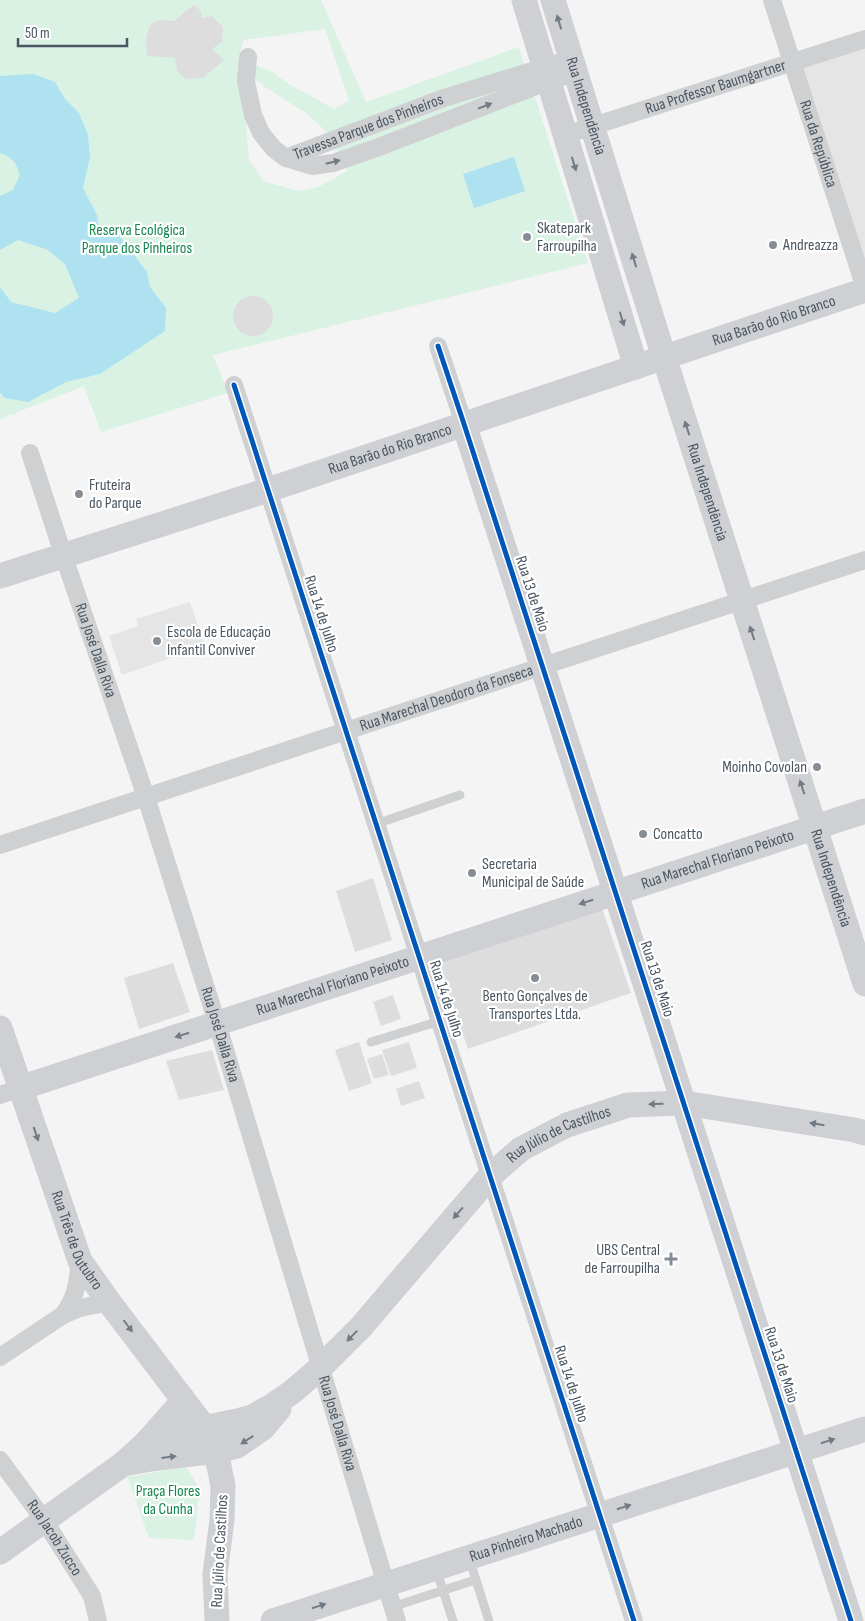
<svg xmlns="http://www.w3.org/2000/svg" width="865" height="1621" font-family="'Sofia Sans Condensed',sans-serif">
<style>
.education{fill:#e6e5e6}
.green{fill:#d9f2e3;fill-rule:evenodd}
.water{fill:#aee2f0}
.building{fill:#ddddde}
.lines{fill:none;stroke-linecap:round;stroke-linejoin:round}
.lane{stroke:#ced0d2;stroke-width:9}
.street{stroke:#ced0d2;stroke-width:18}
.secondary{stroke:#ced0d4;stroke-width:25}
.cycleway-casing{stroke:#fff;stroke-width:8}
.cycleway{stroke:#0057b8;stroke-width:5}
.oneway{fill:#727b84}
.oneway2{fill:#727b83}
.poi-dot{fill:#868d94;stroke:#fff;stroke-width:2}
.labels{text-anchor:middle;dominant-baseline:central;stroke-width:4.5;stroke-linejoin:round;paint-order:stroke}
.street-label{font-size:16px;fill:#4a5661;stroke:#fff}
.poi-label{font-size:16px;fill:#4a5661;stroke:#fff;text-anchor:start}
.park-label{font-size:16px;fill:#17864f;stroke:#fff}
</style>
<rect width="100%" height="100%" fill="#f4f4f4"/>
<path class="education" d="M865 47V278L801 67Z
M190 602 205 646 122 675 109 636 138 626 136 619Z"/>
<path class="green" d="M0 0H321L366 102 519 47 588 263 213 355 228 393 101 432 84 386 15 413 18 417 12 414 0 419ZM325 29 349 100 334 109 287 83 271 71 256 66 251 76 265 87 306 113 330 135 347 171 318 187 298 191 263 181 249 160 243 87 238 59 244 40Z
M186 1467 200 1489 194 1540 149 1538 127 1477Z"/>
<path class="water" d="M33 74 55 82 65 99 79 113 88 135 90 157 83 188 97 215 99 232 108 237 118 234 147 272 150 287 166 308 165 331 100 374 66 382 28 402 5 398 0 393V287L11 302 55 313 79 298 65 264 48 250 18 240 0 250V196L13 190 20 175C16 163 13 157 0 153V76Z
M514 157 525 191 474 208 463 174Z"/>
<path class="building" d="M194 5 201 11 202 18 212 16 223 27 222 42 212 49 224 60 203 78 186 79 177 71 175 58 147 56 146 38 150 25 158 20 175 21 184 12Z
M233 316a20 20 0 1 1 40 0a20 20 0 1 1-40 0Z
M373 878 392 940 355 952 336 891Z
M602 908 631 993 468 1049 439 964Z
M173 963 190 1012 139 1029 124 978Z
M393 995 401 1019 381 1026 373 1002Z
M359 1042 372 1083 349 1091 335 1050Z
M409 1042 417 1068 391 1076 382 1050Z
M212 1050 224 1090 179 1100 166 1061Z
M382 1054 389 1075 374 1079 367 1059Z
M419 1081 425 1098 401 1106 396 1089Z"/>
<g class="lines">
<path class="lane" d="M376 824 460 795
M371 1042 440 1021
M469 1558 489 1621
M436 1569 453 1621
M392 1607 475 1580"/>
<g class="street">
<path id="s1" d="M772 0 865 288"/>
<path d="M248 57 246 81 253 115 261 133 274 149 286 158 312 166 333 163 379 147 549 81 575 73"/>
<path id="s2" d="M565 135 865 39"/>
<path id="s3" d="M286 158 444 98 571 59"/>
<path d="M438 346 464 424"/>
<path d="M234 385 634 1621"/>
<path id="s4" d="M30 453 64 557 146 797 217 1023 397 1621"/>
<path id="s5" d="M0 845 865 560"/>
<path d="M0 1095 20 1088"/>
<path d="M63 1315C77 1296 77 1284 80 1261"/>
<path d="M0 1357 63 1315 80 1308 109 1302"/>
<path id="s6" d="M0 1460 44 1520 92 1596 98 1621"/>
</g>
<g class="secondary">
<path d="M524 0 636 367"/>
<path id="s7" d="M553 0 664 357 865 984"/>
<path d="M464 424 851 1621"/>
<path id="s8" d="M0 576 268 490 865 290"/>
<path id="s9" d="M0 1028 80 1261 109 1302 204 1427 216 1451 223 1486 222 1520 215 1574 217 1621"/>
<path id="s10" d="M20 1088 865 811"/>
<path d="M146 1443 177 1408 182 1398"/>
<path d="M123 1464 151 1459 216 1451 237 1446 263 1428 279 1409"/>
<path id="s11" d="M0 1552 123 1464 146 1443 179 1433 237 1421 252 1417 270 1407 292 1392 320 1368 361 1327 490 1176 521 1149 567 1125 628 1105 684 1103 855 1130 865 1133"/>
<path id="s12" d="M273 1621 865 1429"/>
</g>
<defs>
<path id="cycleway" d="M438 346 464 424 851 1621
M234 385 634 1621"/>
</defs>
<use href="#cycleway" class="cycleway-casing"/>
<use href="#cycleway" class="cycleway"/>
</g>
<defs><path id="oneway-solid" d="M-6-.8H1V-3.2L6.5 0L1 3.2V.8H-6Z" transform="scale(1.25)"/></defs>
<g class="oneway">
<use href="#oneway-solid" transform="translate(559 22) rotate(-107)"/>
<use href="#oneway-solid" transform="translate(574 164) rotate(73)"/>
<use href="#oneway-solid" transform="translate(634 260) rotate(-107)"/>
<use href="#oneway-solid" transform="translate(622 319) rotate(73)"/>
<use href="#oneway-solid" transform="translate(687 428) rotate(-108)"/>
<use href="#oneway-solid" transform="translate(752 633) rotate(-108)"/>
<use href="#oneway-solid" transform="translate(802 787) rotate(-108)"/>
<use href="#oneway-solid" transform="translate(586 902) rotate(162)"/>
<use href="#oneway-solid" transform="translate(182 1035) rotate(162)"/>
<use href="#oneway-solid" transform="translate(656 1104) rotate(178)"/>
<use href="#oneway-solid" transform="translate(817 1124) rotate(-171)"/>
<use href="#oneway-solid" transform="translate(36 1134) rotate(71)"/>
<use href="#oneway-solid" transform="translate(458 1213) rotate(131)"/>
<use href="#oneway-solid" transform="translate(128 1326) rotate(53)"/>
<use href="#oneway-solid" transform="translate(352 1336) rotate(135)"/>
<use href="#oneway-solid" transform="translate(247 1440) rotate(147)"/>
<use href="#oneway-solid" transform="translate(828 1441) rotate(-18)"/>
<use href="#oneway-solid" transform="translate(169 1457) rotate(-7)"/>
<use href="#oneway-solid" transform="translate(624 1507) rotate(-18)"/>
<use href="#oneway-solid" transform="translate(319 1606) rotate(-18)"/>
</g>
<g class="oneway2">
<use href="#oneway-solid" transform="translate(485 106) rotate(-21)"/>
<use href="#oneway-solid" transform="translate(333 162) rotate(-14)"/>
</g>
<g class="poi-dot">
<circle cx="527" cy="237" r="5"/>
<circle cx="773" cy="245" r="5"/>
<circle cx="79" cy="494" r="5"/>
<circle cx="157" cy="641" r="5"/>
<circle cx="817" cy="767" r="5"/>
<circle cx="643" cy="834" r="5"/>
<circle cx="472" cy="873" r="5"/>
<circle cx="535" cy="978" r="5"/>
<path d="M668.5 1251.5h5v5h5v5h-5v5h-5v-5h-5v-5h5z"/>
</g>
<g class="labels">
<g class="street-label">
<text stroke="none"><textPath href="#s2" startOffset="158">Rua Professor Baumgartner</textPath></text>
<text stroke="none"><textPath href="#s7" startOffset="111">Rua Independência</textPath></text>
<text stroke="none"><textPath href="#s3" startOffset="88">Travessa Parque dos Pinheiros</textPath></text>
<text stroke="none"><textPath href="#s1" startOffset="151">Rua da República</textPath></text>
<text stroke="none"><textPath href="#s8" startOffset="815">Rua Barão do Rio Branco</textPath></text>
<text stroke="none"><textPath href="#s8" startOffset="410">Rua Barão do Rio Branco</textPath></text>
<text stroke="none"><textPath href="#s7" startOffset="516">Rua Independência</textPath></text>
<text transform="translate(532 594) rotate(72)">Rua 13 de Maio</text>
<text transform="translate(321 614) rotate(72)">Rua 14 de Julho</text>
<text stroke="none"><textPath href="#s4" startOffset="208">Rua José Dalla Riva</textPath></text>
<text stroke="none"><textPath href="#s5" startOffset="470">Rua Marechal Deodoro da Fonseca</textPath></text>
<text stroke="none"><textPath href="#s10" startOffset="734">Rua Marechal Floriano Peixoto</textPath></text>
<text stroke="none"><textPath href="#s7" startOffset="921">Rua Independência</textPath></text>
<text transform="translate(657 979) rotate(72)">Rua 13 de Maio</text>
<text stroke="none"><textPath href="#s10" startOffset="329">Rua Marechal Floriano Peixoto</textPath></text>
<text transform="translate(446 999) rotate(72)">Rua 14 de Julho</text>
<text stroke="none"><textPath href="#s4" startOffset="612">Rua José Dalla Riva</textPath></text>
<text stroke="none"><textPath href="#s11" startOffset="714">Rua Júlio de Castilhos</textPath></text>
<text stroke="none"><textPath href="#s9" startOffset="226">Rua Três de Outubro</textPath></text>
<text transform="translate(781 1365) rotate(72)">Rua 13 de Maio</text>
<text transform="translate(571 1384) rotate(72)">Rua 14 de Julho</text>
<text stroke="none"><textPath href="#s4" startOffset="1018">Rua José Dalla Riva</textPath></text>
<text stroke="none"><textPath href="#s6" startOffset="95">Rua Jacob Zucco</textPath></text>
<text stroke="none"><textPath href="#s12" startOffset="266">Rua Pinheiro Machado</textPath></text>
<text transform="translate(220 1551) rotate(-87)">Rua Júlio de Castilhos</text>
</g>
<g class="poi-label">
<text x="537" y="228">Skatepark<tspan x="537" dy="18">Farroupilha</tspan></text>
<text x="783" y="245">Andreazza</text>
<text x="89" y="485">Fruteira<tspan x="89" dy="18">do Parque</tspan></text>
<text x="167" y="632">Escola de Educação<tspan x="167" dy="18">Infantil Conviver</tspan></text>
<text x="807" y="767" text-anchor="end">Moinho Covolan</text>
<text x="653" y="834">Concatto</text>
<text x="482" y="864">Secretaria<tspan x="482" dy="18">Municipal de Saúde</tspan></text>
<text x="535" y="996" text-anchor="middle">Bento Gonçalves de<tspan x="535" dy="18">Transportes Ltda.</tspan></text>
<text x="660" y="1250" text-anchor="end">UBS Central<tspan x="660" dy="18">de Farroupilha</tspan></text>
</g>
<g class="park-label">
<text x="137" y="230">Reserva Ecológica<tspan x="137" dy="18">Parque dos Pinheiros</tspan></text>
<text x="168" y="1491">Praça Flores<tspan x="168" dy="18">da Cunha</tspan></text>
</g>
</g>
<path d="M18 38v8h109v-8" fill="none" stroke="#4a5661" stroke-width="2.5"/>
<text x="25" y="38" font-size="15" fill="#4a5661" stroke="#ffffff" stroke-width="4" paint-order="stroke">50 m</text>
</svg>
